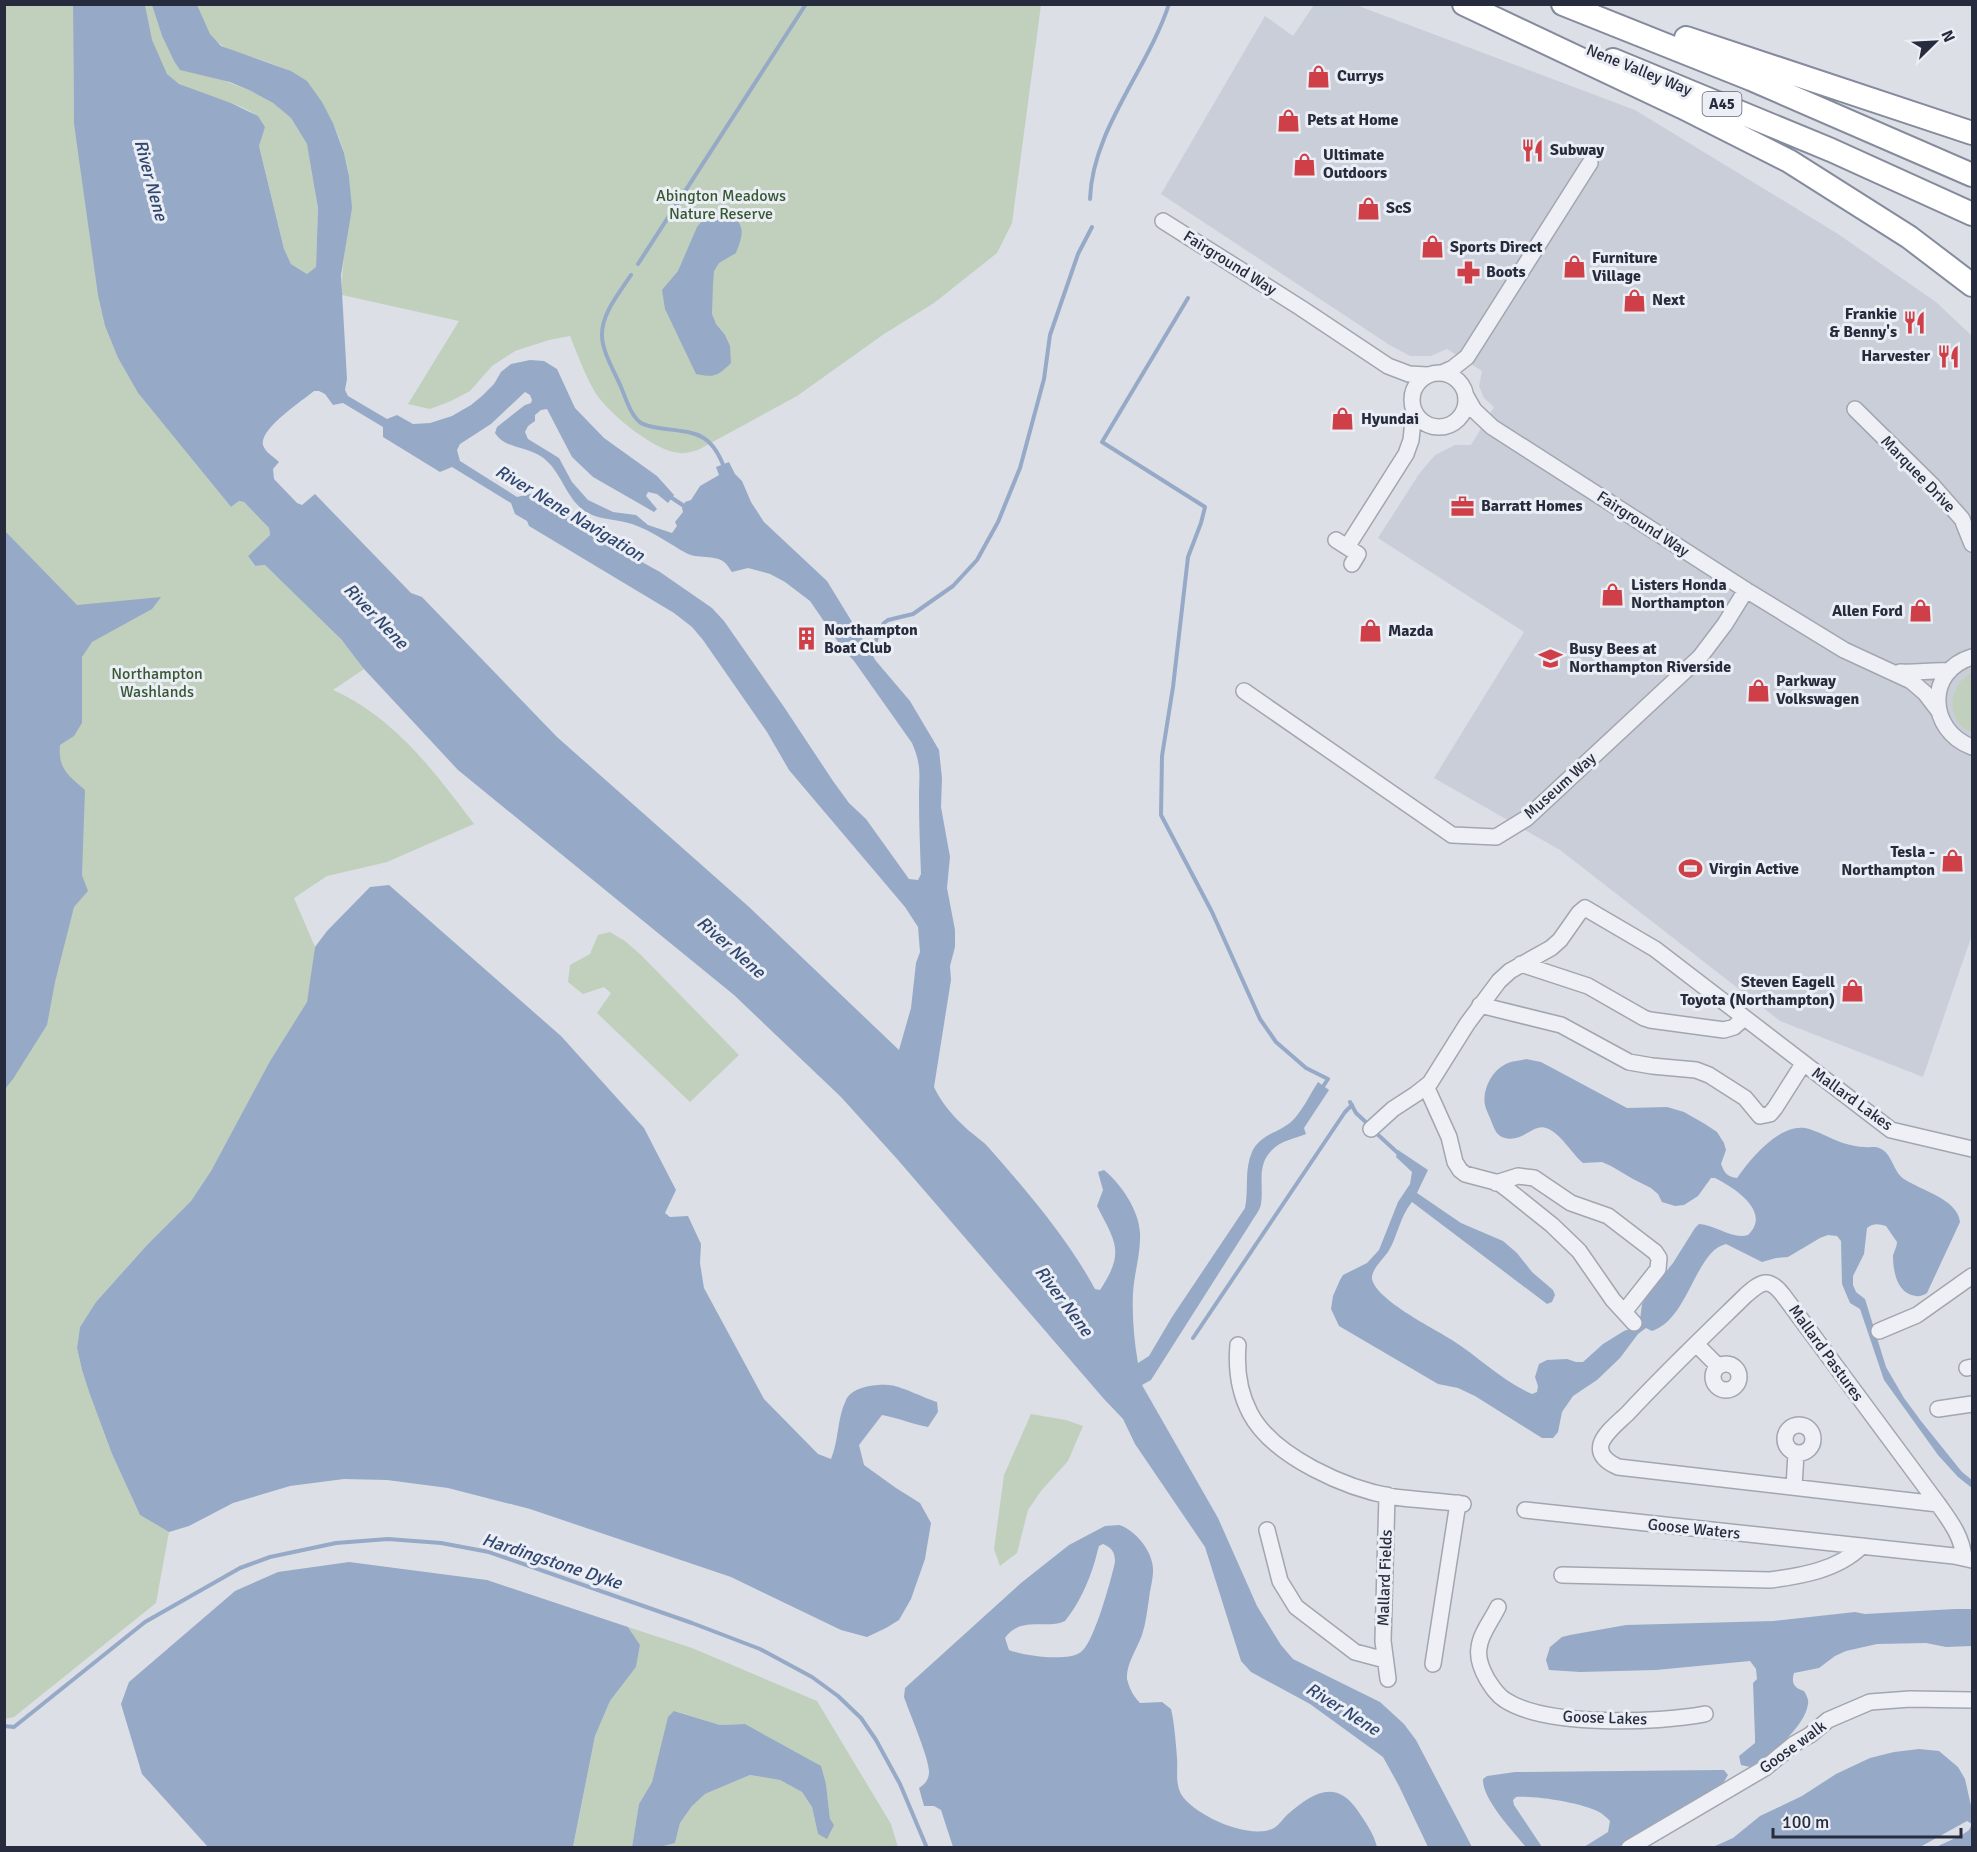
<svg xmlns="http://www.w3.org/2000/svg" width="1977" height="1852" font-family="Signika,sans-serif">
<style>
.built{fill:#caced8}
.green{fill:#c0d0bd}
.water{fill:#96aac7;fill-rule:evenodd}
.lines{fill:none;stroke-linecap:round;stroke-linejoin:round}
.stream{stroke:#96aac7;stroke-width:4}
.minor-casing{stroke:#a2a6b0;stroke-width:18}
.highway-casing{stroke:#848b9d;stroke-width:26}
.minor{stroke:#eff0f5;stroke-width:15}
.highway{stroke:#fff;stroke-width:22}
.labels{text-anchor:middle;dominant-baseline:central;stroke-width:6;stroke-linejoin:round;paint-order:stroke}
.shield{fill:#ebeef4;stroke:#616674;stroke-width:1.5}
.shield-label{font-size:15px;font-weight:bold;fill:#262c3d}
.street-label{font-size:16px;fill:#262c3d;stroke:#ebeef4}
.poi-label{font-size:16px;font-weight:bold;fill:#262c3d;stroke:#ebeef4;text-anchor:start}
.park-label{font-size:16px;fill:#375833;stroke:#ebeef4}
.water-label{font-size:18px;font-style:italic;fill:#304770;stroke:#ebeef4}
</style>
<rect width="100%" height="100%" fill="#dcdfe6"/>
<path class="built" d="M1314 5H1356L1635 110 1838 234 1936 302 1972 336V935L1923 1077 1780 1021 1560 850 1434 778 1524 632 1378 538 1419 474 1435 455 1455 445H1471L1494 407 1484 398 1479 386 1482 371 1447 349 1431 356H1410L1388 344 1161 194 1265 16 1293 36Z"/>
<path class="green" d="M73 4 74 124 105 326 118 358 138 393 231 507 239 501 244 502 269 528 270 535 248 556 254 566 265 565C299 598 338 629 364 669L333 690C395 718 434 771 474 824L387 862 327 876 294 898 315 947 308 1001 270 1061 211 1171 191 1201 147 1245 96 1302 80 1327 77 1348 82 1370 89 1392 112 1454 140 1515 169 1532 156 1603 14 1717 5 1719 4 5Z
M145 5H152L162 36 174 61 251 91 273 103 291 118 307 144 312 166 318 208 316 267 307 274 291 264 284 249 259 146 264 127C262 124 260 118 257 116 235 98 185 95 168 75 152 57 149 27 145 5Z
M197 5H1041L1012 223 997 253 934 303 884 334 797 396 698 450C693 451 685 454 680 453 655 451 615 418 600 399 589 386 577 353 570 336L549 340 515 351 492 366 470 391 451 401 430 409 408 404 459 321 342 295C340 254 355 220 349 177 344 139 324 94 291 72 285 68 277 66 270 63 250 55 223 53 210 34 204 25 200 14 197 5Z
M1972 673V733C1945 721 1947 685 1972 673Z
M610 932 625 941 641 955 739 1055 690 1102 597 1013 611 993 604 987 583 994 568 982 570 965 590 954 598 935Z
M1031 1414 1066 1420 1083 1426 1068 1461 1041 1491 1028 1510 1017 1553 1000 1566 994 1549 1004 1475Z
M628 1627 692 1648 817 1701 891 1824 898 1847H660L675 1843 680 1823 692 1806 705 1794 750 1775 780 1780 802 1792 812 1807 818 1834 830 1819 826 1784 745 1724 720 1725 675 1711 659 1755 652 1782 639 1804 632 1847 573 1848 595 1736 610 1701 636 1667 640 1645Z"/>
<path class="water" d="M73 5H145L152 40 167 74 179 84 231 103 258 116 265 127 259 146 284 249 291 264 307 274 316 267 318 208 307 144 291 118 273 103 251 91 230 82 180 70 174 61 162 36 152 5H197L210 34 221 46 291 71 307 81 322 102 333 123 344 153 349 176 352 208 341 275 347 379 345 390 348 396 387 419 397 415 413 424 430 423 452 416 471 405 482 396 494 384 501 372 511 364 530 360 544 361 557 369 575 408 604 438 657 476 674 495 668 503 657 494 648 492 646 496 657 509 654 512 593 477 572 457 547 409 541 410 535 415V421L528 426 525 432 528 439 559 458 572 482 588 500 613 512 636 515 648 525 672 533 677 526 675 522 683 512 682 508 685 502 691 500 700 486 719 475 716 467 729 462 735 474 742 481 751 502 764 522 827 581 876 661 910 701 939 750 942 778 941 807 950 857 947 888 955 930V947L950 966 951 980 934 1087C942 1104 954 1117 968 1130 975 1136 983 1141 989 1148 1027 1191 1068 1239 1095 1289L1100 1290C1125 1252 1116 1243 1097 1206L1103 1190 1098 1172 1104 1170C1121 1184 1139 1210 1140 1233 1141 1253 1134 1274 1133 1293 1132 1317 1134 1340 1138 1363L1149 1356 1172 1317 1245 1208C1249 1189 1244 1170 1252 1152 1260 1134 1279 1133 1292 1121 1301 1113 1311 1093 1318 1082L1329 1090 1304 1128 1306 1134C1296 1138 1280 1141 1272 1150 1256 1166 1264 1184 1261 1204 1260 1210 1255 1216 1252 1221L1151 1380 1142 1385 1218 1518 1257 1606 1281 1645 1293 1659 1380 1702 1404 1724 1416 1740 1472 1847H1428L1399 1786 1383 1757 1310 1704 1251 1672 1241 1661 1205 1547 1135 1444 1123 1419 1104 1399 898 1160 841 1097 734 995 458 770 364 669 341 639 265 565 255 566 248 556 270 535 269 528 244 502 239 501 231 507 138 393 118 358 105 326 98 295 74 124ZM314 391H319L325 394 333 405 343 403 383 427V437L440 472 452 467 511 503 515 514 527 521 529 526 674 613 692 627 703 640 767 732 789 770 905 907 918 927 920 952 916 963 911 1008 899 1050 748 906 557 737 422 597 411 593 315 494 302 505 297 503 274 479 273 469 279 462C274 457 265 452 263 445 259 429 302 401 314 391ZM525 392 530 395 532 400 531 403 525 405 497 427 495 433C505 449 526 446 542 457 563 472 565 500 588 513 600 520 618 519 632 524 653 531 669 544 688 554 699 559 719 554 727 565 729 567 730 570 732 572L748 568 770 574 785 582 810 601 843 649 854 661 912 743C922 766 919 775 919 798 919 824 920 849 921 874L918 880 909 879 866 819 849 803 833 781 784 707 724 621 712 608 660 572 604 541 552 504 530 494 517 497 460 461 457 450 460 444 491 424Z
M730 213C746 226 743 235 736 253L719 263 714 271 713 284 712 314 716 324 725 335 730 346 731 363C718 376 714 378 696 374L665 309 662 290 678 271 697 227 702 221 717 214Z
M5 531 77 605 161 597 152 609 92 642 82 657V723L74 736 60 745C58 769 68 775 85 790L82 875 88 891 74 907 55 982 47 1025 13 1079 5 1089Z
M389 885 561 1036 644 1128 676 1190 665 1213 670 1217 688 1216 701 1244 700 1263 704 1288 764 1399 818 1454 831 1459C839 1440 837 1418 846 1400 852 1387 875 1384 888 1385 899 1385 924 1398 937 1402L938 1412 928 1427C912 1424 898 1418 882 1415L859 1445 864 1465 896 1488 920 1503 931 1523 925 1559 911 1599 899 1620 886 1628 867 1637 841 1630 731 1577 530 1509 448 1488 387 1480 344 1479 290 1486 233 1503 189 1526 169 1532 140 1515 112 1454 89 1392 82 1370 77 1348 80 1327 96 1302 147 1245 191 1201 211 1171 270 1061 307 1002 315 947 327 931 370 887Z
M1526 1059 1541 1062 1627 1108 1667 1107 1684 1112 1705 1124 1717 1132 1724 1143 1726 1150 1721 1164C1724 1172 1727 1177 1737 1178 1750 1159 1779 1124 1805 1128 1816 1130 1831 1139 1843 1143 1850 1145 1858 1147 1865 1147 1869 1148 1875 1146 1879 1148 1892 1152 1893 1172 1904 1179 1920 1190 1958 1199 1960 1222L1927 1293C1921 1297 1916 1297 1909 1294 1896 1288 1893 1269 1893 1256 1894 1251 1897 1247 1897 1242L1886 1226C1878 1224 1874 1223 1867 1228L1864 1254 1853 1276V1285L1856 1292 1865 1299 1886 1367 1904 1398 1921 1421 1962 1472 1972 1480V1488L1958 1477 1938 1455 1884 1380 1860 1309 1850 1303 1842 1284 1841 1241 1837 1236 1828 1235 1820 1238 1788 1257 1776 1258 1762 1262 1726 1244C1695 1251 1689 1319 1652 1331L1646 1328 1638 1334 1620 1358 1597 1380 1573 1396 1562 1412 1558 1432 1553 1438H1542L1475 1396 1458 1388 1438 1384 1339 1326 1331 1309 1333 1296 1340 1280 1343 1275 1367 1263 1379 1250 1398 1202 1410 1184 1412 1172 1396 1157 1398 1150 1428 1170 1417 1193 1461 1223 1503 1241 1517 1253 1532 1272 1553 1290 1555 1295 1552 1302 1547 1304 1412 1202C1399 1218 1398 1236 1388 1252 1383 1259 1371 1270 1372 1279 1376 1300 1435 1329 1452 1340 1479 1357 1502 1381 1532 1394L1537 1392 1538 1386 1535 1377 1539 1364 1547 1360 1567 1359 1576 1362H1583L1603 1344 1624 1331 1632 1328 1640 1320 1642 1304 1650 1291 1673 1263 1695 1228 1699 1224C1716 1225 1733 1240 1748 1235 1772 1212 1735 1188 1715 1178H1711L1698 1196 1684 1205 1675 1206 1662 1202 1658 1194 1651 1188 1633 1179 1611 1166 1602 1162 1583 1163C1571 1153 1561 1133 1546 1128 1533 1123 1521 1145 1502 1137 1495 1134 1493 1125 1490 1118 1488 1114 1486 1109 1485 1105 1482 1091 1491 1072 1504 1065 1510 1061 1519 1061 1526 1059Z
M1119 1525C1136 1530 1154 1553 1153 1571 1153 1580 1150 1589 1149 1599 1147 1611 1146 1623 1142 1635 1137 1649 1126 1664 1127 1679 1129 1688 1134 1697 1140 1703L1162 1702 1171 1709C1174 1720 1176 1745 1177 1758 1178 1771 1175 1782 1181 1794 1193 1815 1251 1841 1274 1828 1279 1825 1283 1819 1287 1815 1312 1793 1336 1778 1358 1811 1366 1823 1374 1834 1377 1847H953L941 1810 934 1806H924L919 1788C925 1784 928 1781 929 1773 930 1760 909 1712 904 1697L905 1688 1021 1583 1069 1545 1105 1526ZM1103 1544C1112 1548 1115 1552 1115 1562 1111 1580 1094 1643 1081 1652 1068 1662 1024 1656 1009 1650L1005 1638C1021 1615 1047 1630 1065 1621 1078 1605 1088 1584 1094 1564 1096 1558 1097 1552 1099 1546Z
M349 1562 487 1580 628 1627 640 1645 636 1667 610 1701 595 1736 573 1847H208L142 1774 121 1704 129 1682 235 1591 278 1572Z
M1955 1609H1972V1646L1946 1647 1926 1643 1877 1644 1846 1651 1835 1656 1819 1668 1794 1673C1791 1683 1794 1688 1804 1691 1806 1695 1809 1699 1808 1704 1805 1727 1769 1757 1750 1767L1741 1765 1739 1756 1755 1743V1737L1753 1683 1757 1679 1756 1669 1750 1661 1656 1670 1580 1672 1549 1670 1546 1660 1550 1647 1562 1637 1570 1635 1626 1625 1773 1621 1855 1612 1865 1614Z
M674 1711 720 1725 745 1724 821 1766 826 1784 830 1819 834 1825 827 1839 818 1834 812 1807 802 1792 780 1780 750 1775 705 1794 692 1806 680 1823 675 1843 660 1847H632L639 1804 652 1782 668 1717Z
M1919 1749 1939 1751 1958 1767 1965 1779 1972 1810V1847H1936L1962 1835 1969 1830 1972 1824 1967 1821 1920 1847H1713L1733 1838 1760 1816 1802 1796 1836 1774 1870 1758 1894 1752Z
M1719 1770H1724L1728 1775 1722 1785 1616 1848 1584 1847 1608 1832 1610 1821C1607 1818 1603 1814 1599 1812 1584 1803 1533 1795 1516 1797L1513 1800 1514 1805 1542 1847H1526C1513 1831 1482 1799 1483 1779L1487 1776 1515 1772Z"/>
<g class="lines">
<path class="stream" d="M1090 199C1092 130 1148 69 1169 4
M638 264 806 4
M631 275C620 292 601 314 602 336 602 351 615 373 621 387 626 399 631 416 641 423 646 426 654 427 659 428 693 433 710 430 724 467
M1188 298 1102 442 1205 507 1201 523 1188 557 1173 687 1162 756 1161 815 1212 912 1260 1019 1276 1042 1306 1068 1328 1079 1322 1088
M669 496 687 508
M871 657 877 637 884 623 888 620 913 614 953 586 977 560 998 522 1020 468 1030 431 1044 379 1050 335 1078 254 1092 227
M1350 1102 1356 1113 1370 1126
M1375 1132 1400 1155
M1193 1338 1345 1112 1352 1105
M4 1726 14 1727 145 1622 240 1568 270 1557 336 1543 388 1539 441 1543 489 1552 692 1623 760 1649 812 1677 838 1696 861 1718 876 1740 900 1784 927 1848"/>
<defs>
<path id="minor" d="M1163 221 1301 308 1388 366 1409 374 1427 375
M1412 400a27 27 0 1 1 54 0a27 27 0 1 1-54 0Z
M1442 373 1453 368 1467 357 1590 163
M1466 396 1474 410 1492 427 1746 590 1844 650 1911 681 1925 693 1938 710
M1855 409 1932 485 1962 519 1972 544
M1336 540 1358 554 1352 564
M1347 547 1406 454 1411 440 1414 411
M1972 657C1925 671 1928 731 1972 747
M1900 672C1916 673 1932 670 1949 671
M1244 691 1452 835 1496 837 1527 818 1700 657 1725 624 1746 590
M1521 964 1588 986 1644 1018 1650 1020 1724 1030 1734 1027 1744 1018
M1480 1005 1561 1025 1629 1062 1652 1066 1696 1070 1709 1075 1745 1098 1760 1116 1770 1114 1775 1108 1803 1064
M1426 1086 1449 1137 1455 1162 1460 1170 1465 1174 1499 1183 1507 1189 1552 1225 1579 1251 1613 1300 1634 1323
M1371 1129 1393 1109 1416 1094 1430 1083 1467 1024 1499 981 1510 971 1551 948 1560 940 1579 913 1585 908 1655 949 1891 1130 1972 1149
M1496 1183 1518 1176 1534 1178 1571 1203 1608 1216 1655 1252 1659 1258 1658 1269 1624 1312
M1879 1331 1917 1315 1972 1276
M1696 1344 1718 1366
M1238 1345C1236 1368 1239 1392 1250 1413 1273 1457 1347 1489 1394 1497 1417 1500 1440 1501 1463 1504
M1713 1377a13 13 0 1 1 26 0a13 13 0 1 1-26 0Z
M1967 1368 1972 1367
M1938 1409 1972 1404
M1785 1439a14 14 0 1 1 28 0a14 14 0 1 1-28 0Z
M1794 1487 1796 1453
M1387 1495 1383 1641 1388 1679
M1938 1504 1618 1467C1609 1463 1598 1456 1601 1444 1605 1432 1620 1421 1628 1413 1666 1372 1706 1334 1746 1295 1762 1281 1769 1277 1783 1295L1938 1504C1950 1521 1962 1536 1964 1558
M1525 1510 1954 1556 1972 1560
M1267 1530 1280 1581 1296 1607 1355 1652 1385 1660
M1562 1575 1770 1580C1801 1576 1838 1570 1862 1546
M1498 1607C1492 1620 1480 1634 1479 1648 1477 1659 1482 1670 1487 1679 1492 1687 1497 1695 1505 1700 1546 1727 1657 1723 1705 1714
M1433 1664 1458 1503
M1629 1848 1765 1768 1794 1744 1810 1735 1828 1720 1870 1702 1910 1699 1972 1700"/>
<path id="highway" d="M1464 4 1682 107 1789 161 1909 237 1972 285
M1563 4 1751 79 1972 175
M1686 38 1972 133
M1613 60 1831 150 1972 214"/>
</defs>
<use href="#minor" class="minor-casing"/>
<use href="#highway" class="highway-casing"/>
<use href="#minor" class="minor"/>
<use href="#highway" class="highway"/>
</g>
<defs>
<symbol id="shop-bare" viewBox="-9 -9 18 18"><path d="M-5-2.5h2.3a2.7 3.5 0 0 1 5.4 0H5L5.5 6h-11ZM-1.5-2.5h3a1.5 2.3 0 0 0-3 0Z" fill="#ce3f47" stroke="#ebeef4" stroke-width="2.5" paint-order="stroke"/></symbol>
<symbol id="restaurant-bare" viewBox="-9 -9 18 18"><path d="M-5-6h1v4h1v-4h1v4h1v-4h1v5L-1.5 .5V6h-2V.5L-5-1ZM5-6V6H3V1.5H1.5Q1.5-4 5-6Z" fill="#ce3f47" stroke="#ebeef4" stroke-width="2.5" paint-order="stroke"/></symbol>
<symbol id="pharmacy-bare" viewBox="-9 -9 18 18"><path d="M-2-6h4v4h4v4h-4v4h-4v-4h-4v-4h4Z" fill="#ce3f47" stroke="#ebeef4" stroke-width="2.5" paint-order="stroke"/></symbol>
<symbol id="office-bare" viewBox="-9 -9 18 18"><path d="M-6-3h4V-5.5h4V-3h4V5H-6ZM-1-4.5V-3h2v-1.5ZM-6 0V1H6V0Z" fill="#ce3f47" stroke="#ebeef4" stroke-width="2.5" paint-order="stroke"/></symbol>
<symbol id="building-bare" viewBox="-9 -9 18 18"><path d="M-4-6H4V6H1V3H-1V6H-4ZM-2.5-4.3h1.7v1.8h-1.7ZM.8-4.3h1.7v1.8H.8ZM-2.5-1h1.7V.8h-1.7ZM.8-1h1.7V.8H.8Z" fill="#ce3f47" stroke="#ebeef4" stroke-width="2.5" paint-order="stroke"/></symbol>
<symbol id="school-bare" viewBox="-9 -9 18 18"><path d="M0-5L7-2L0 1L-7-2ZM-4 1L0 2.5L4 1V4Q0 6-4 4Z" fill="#ce3f47" stroke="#ebeef4" stroke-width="2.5" paint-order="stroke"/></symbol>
<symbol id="stadium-bare" viewBox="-9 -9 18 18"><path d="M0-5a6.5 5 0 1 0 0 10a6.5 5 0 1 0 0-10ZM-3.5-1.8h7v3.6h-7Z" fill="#ce3f47" stroke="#ebeef4" stroke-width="2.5" paint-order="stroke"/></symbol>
</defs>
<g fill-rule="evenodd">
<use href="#shop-bare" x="1302" y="60" width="33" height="33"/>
<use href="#shop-bare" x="1272" y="104" width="33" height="33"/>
<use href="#restaurant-bare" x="1516" y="134" width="33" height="33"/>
<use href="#shop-bare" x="1288" y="148" width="33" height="33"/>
<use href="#shop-bare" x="1352" y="192" width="33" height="33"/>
<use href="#shop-bare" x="1416" y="230" width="33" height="33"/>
<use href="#shop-bare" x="1558" y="250" width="33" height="33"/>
<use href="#pharmacy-bare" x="1452" y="256" width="33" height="33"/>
<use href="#shop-bare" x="1618" y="284" width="33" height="33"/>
<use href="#restaurant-bare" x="1898" y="306" width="33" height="33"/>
<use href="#restaurant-bare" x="1932" y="340" width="33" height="33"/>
<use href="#shop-bare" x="1326" y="402" width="33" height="33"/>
<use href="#office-bare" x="1446" y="490" width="33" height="33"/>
<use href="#shop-bare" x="1596" y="578" width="33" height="33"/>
<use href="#shop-bare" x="1904" y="594" width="33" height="33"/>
<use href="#shop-bare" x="1354" y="614" width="33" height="33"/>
<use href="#building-bare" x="790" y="622" width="33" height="33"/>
<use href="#school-bare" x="1534" y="642" width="33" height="33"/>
<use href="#shop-bare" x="1742" y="674" width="33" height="33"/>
<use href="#shop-bare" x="1936" y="844" width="33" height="33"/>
<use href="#stadium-bare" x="1674" y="852" width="33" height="33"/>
<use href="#shop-bare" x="1836" y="974" width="33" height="33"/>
</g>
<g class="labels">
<rect class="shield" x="1702.5" y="92" width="39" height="24" rx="4.5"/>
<g class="shield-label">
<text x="1722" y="104">A45</text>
</g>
<g class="street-label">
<text transform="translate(1639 70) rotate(22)">Nene Valley Way</text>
<text transform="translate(1230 263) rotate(32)">Fairground Way</text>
<text transform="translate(1918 474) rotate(46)">Marquee Drive</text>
<text transform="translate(1643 524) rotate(33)">Fairground Way</text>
<text transform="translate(1560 786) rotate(-42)">Museum Way</text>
<text transform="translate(1852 1099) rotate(36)">Mallard Lakes</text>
<text transform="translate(1826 1353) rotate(54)">Mallard Pastures</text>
<text transform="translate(1694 1529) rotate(6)">Goose Waters</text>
<text transform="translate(1385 1578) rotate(-88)">Mallard Fields</text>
<text transform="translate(1605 1718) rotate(2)">Goose Lakes</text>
<text transform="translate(1793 1747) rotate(-36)">Goose walk</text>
</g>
<g class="poi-label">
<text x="1337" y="76">Currys</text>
<text x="1307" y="120">Pets at Home</text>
<text x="1550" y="150">Subway</text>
<text x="1323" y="155">Ultimate<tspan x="1323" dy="18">Outdoors</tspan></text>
<text x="1386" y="208">ScS</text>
<text x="1450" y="247">Sports Direct</text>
<text x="1592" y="258">Furniture<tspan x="1592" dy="18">Village</tspan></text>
<text x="1486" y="272">Boots</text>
<text x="1652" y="300">Next</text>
<text x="1897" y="314" text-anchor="end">Frankie<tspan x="1897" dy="18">&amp; Benny's</tspan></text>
<text x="1930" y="356" text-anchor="end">Harvester</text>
<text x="1361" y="419">Hyundai</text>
<text x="1481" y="506">Barratt Homes</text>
<text x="1631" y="585">Listers Honda<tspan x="1631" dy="18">Northampton</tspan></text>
<text x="1903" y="611" text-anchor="end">Allen Ford</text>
<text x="824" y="630">Northampton<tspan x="824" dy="18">Boat Club</tspan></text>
<text x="1388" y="631">Mazda</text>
<text x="1569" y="649">Busy Bees at<tspan x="1569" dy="18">Northampton Riverside</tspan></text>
<text x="1776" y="681">Parkway<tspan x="1776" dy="18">Volkswagen</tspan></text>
<text x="1935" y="852" text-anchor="end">Tesla -<tspan x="1935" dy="18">Northampton</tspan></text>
<text x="1709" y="869">Virgin Active</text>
<text x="1835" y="982" text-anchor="end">Steven Eagell<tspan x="1835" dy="18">Toyota (Northampton)</tspan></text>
</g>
<g class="park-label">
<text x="721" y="196">Abington Meadows<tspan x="721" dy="18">Nature Reserve</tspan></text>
<text x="157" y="674">Northampton<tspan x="157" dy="18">Washlands</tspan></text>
</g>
<g class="water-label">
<text transform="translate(151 180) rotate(75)">River Nene</text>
<text transform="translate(570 513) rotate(31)">River Nene Navigation</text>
<text transform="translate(376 616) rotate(46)">River Nene</text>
<text transform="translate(731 947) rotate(41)">River Nene</text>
<text transform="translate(1064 1301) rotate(53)">River Nene</text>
<text transform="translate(552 1561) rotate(18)">Hardingstone Dyke</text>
<text transform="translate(1343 1709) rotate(32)">River Nene</text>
</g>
</g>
<rect width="1977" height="1852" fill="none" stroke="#262c3d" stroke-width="12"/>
<g transform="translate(1935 42) rotate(66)" stroke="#ebeef4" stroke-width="4.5" paint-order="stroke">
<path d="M0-4.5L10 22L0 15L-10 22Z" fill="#262c3d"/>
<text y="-9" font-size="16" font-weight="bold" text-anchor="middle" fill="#262c3d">N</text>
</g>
<path d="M1773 1828v9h188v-9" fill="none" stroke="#262c3d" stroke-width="3"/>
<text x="1782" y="1828" font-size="18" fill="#262c3d" stroke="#ebeef4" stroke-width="4.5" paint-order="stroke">100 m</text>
</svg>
